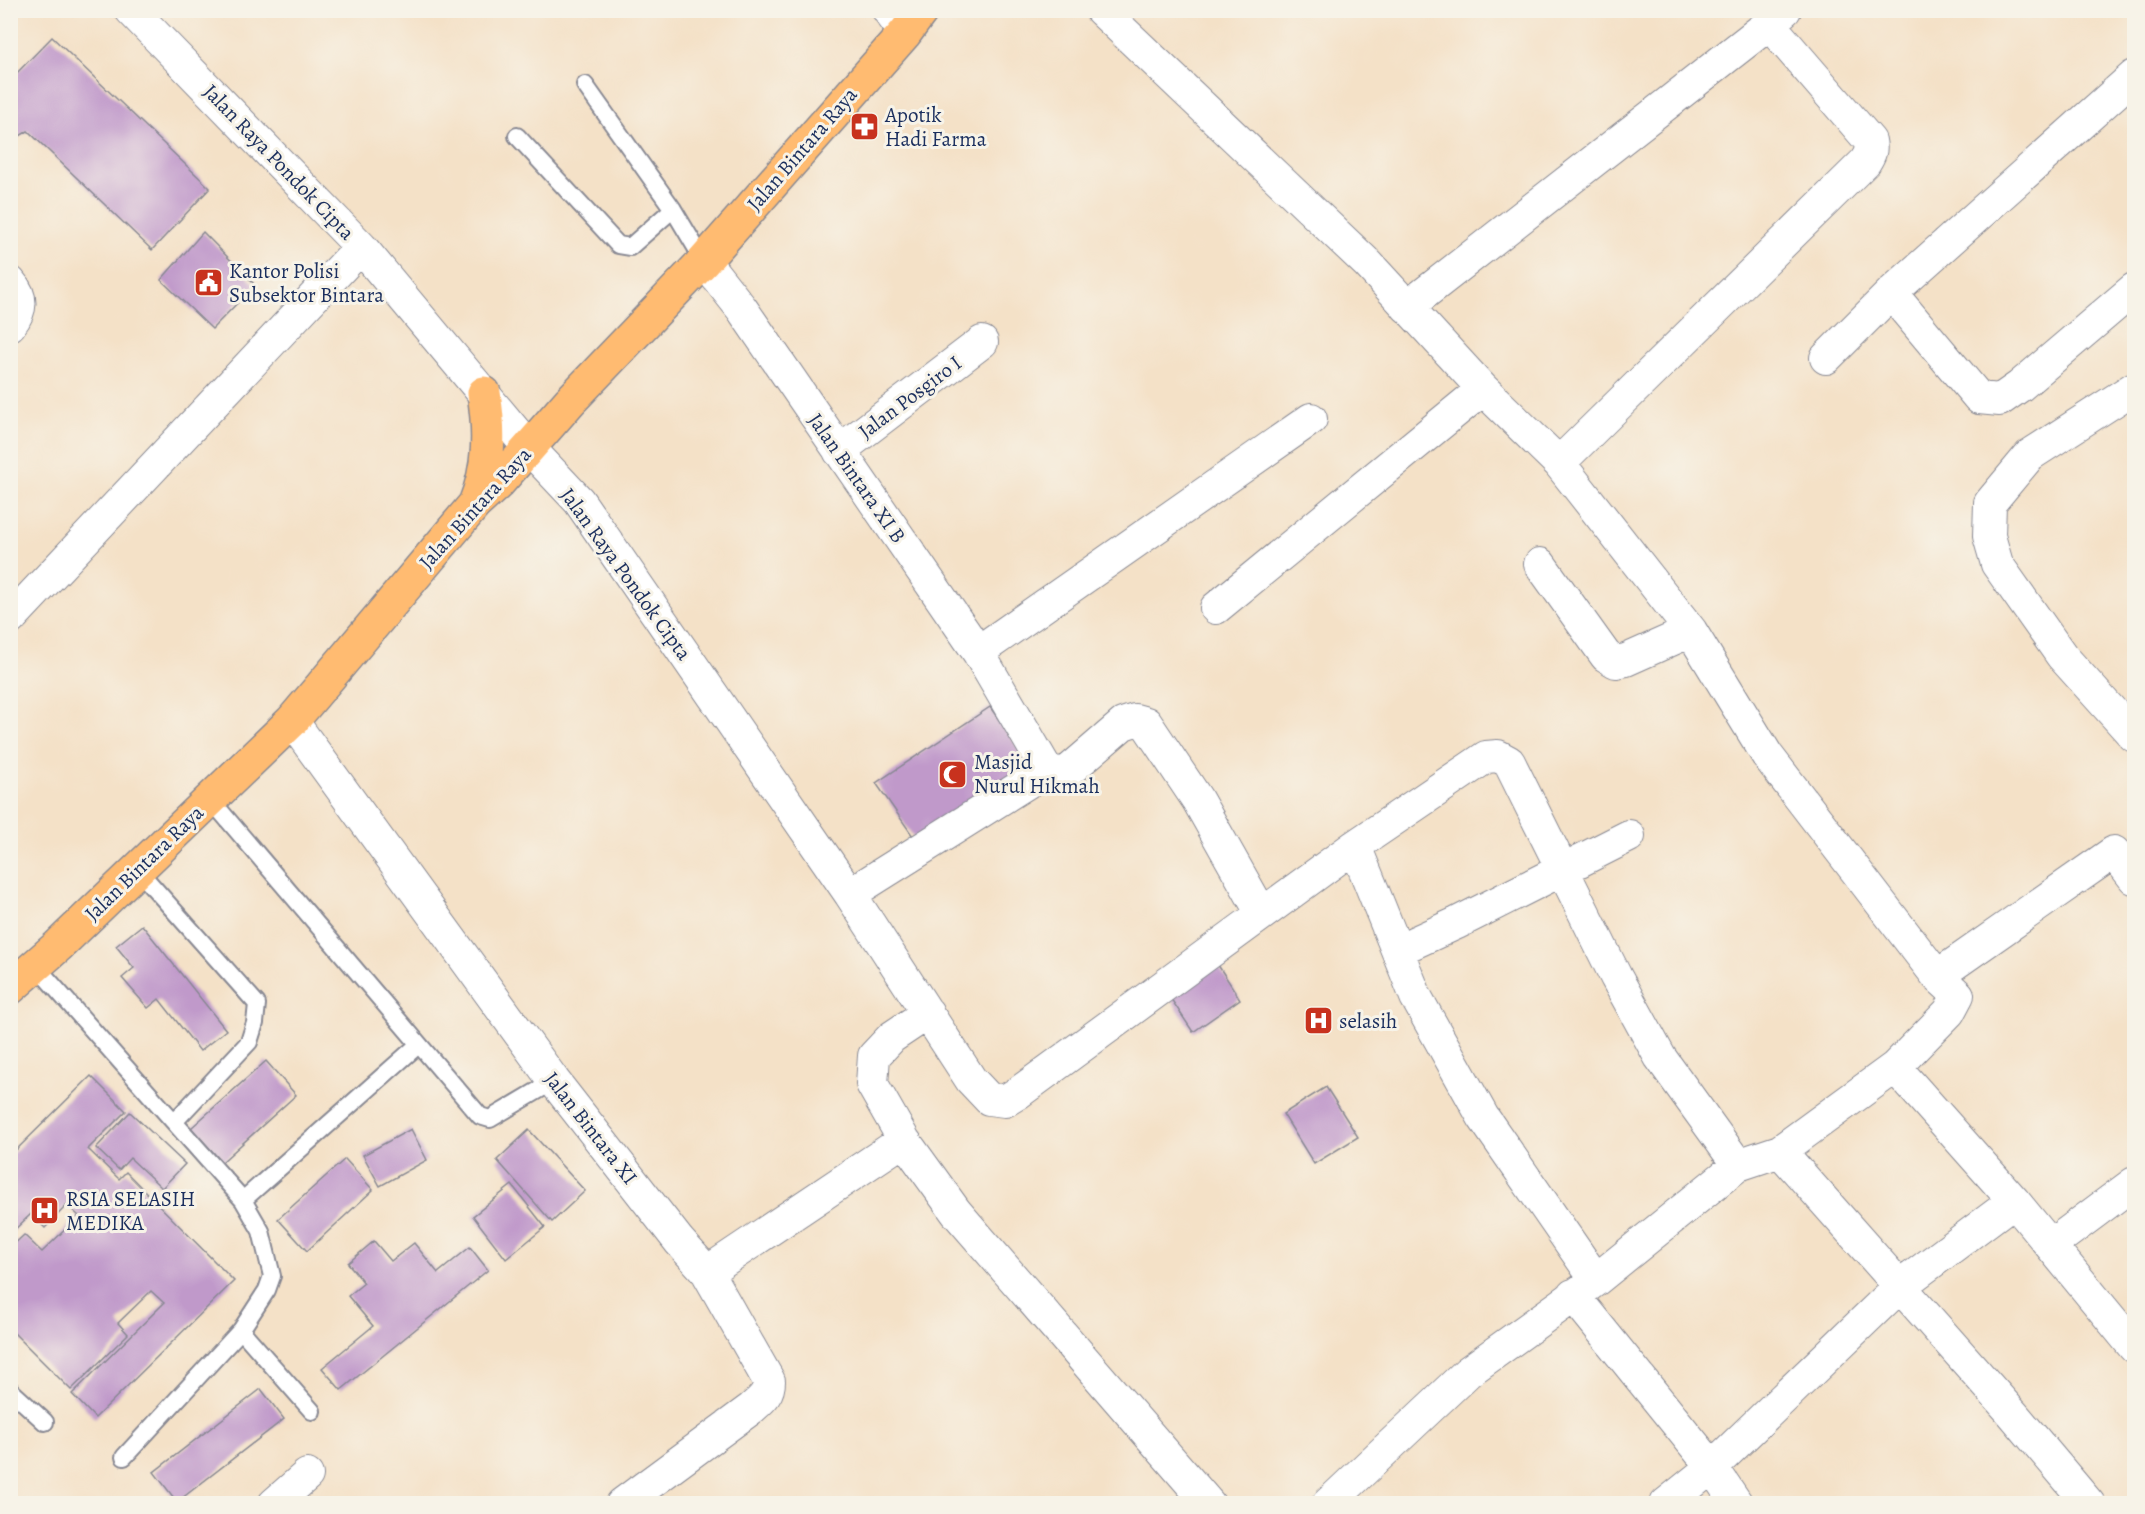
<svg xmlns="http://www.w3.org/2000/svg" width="2145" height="1514" font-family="Alegreya,serif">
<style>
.building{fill:#c099ca}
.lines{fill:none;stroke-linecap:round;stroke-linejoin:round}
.lane-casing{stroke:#888892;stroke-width:20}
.street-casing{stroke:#888892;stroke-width:34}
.primary-casing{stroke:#888892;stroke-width:36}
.lane{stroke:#fff;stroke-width:16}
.street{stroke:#fff;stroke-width:32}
.primary{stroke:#ffbb71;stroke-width:33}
.labels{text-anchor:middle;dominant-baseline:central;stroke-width:6;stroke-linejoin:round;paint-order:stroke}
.poi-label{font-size:21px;fill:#1b2f5e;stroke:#f7f3e8;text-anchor:start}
.street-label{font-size:21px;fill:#1b2f5e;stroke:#f7f3e8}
</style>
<rect width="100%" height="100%" fill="#f7f3e8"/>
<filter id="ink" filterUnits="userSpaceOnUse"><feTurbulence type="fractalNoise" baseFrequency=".0167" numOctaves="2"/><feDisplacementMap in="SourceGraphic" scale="12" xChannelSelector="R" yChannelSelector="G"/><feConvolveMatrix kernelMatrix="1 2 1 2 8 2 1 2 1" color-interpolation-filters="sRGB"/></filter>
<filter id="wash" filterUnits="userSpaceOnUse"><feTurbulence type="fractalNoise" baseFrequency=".008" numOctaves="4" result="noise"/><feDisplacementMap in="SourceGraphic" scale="24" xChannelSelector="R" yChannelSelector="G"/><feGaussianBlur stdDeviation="1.35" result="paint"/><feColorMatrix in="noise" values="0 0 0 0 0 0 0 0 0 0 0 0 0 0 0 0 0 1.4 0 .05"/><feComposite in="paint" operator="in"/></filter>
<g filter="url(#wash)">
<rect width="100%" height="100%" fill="#f4e1c7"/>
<g id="blocks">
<path class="building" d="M52 37 210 188 152 250 28 131 18 137 10 129V80Z
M203 232 255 285 212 329 161 280Z
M990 707 1030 765 917 842 876 783Z
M142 925 226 1030 200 1051 159 999 148 1008 122 978 134 968 116 946Z
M1216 962 1240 999 1193 1032 1169 996Z
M266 1061 296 1095 222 1162 191 1128Z
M91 1076 126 1111 88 1149 119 1179 126 1172 234 1281 95 1418 72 1394 164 1303 151 1291 118 1323 128 1334 71 1390 10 1329V1248L24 1235 42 1252 79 1216 67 1205 45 1228 31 1214 10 1234V1156Z
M1326 1087 1358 1137 1314 1164 1283 1114Z
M130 1112 185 1164 162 1188 130 1158 119 1170 96 1148Z
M411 1129 427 1160 380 1186 363 1155Z
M529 1130 585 1191 552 1222 497 1160Z
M345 1159 373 1190 307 1251 278 1219Z
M512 1185 545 1227 506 1259 473 1216Z
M374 1241 391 1261 414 1243 438 1273 470 1247 488 1270 341 1390 322 1368 373 1326 348 1296 364 1283 348 1263Z
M261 1389 284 1419 177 1502 154 1472Z"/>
</g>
</g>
<g filter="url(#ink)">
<use href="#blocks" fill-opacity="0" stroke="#888892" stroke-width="1.5"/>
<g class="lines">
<defs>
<path id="lane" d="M585 85 673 209 704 261
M517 136 618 245 630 247 673 209
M211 800 480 1116 490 1119 554 1081
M137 869 257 1004 255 1023 249 1042 174 1122
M36 966 243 1200 261 1231 272 1276 267 1290 241 1330 124 1457
M243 1200 418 1045
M241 1330 312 1411
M10 1390 45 1422"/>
<path id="street" d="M131 10 361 247 529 448 579 501 850 894 971 1080 989 1099 1005 1101 1018 1093 1355 846 1486 757 1498 756 1509 762 1616 977 1660 1057 1738 1165
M888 10 905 33
M1101 10 1368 264 1483 389 1559 463 1691 631 1767 755 1937 976 1958 995 1949 1012 1895 1067 1780 1151 1738 1165 1596 1280 1468 1372 1328 1504
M704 261 742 309 978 652 1047 770 1065 774 1123 724 1135 720 1146 723 1197 799 1262 914
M10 282C23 297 22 310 10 325
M1891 293 1979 398 2000 400 2020 386 2134 289
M1407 307 1769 24
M1826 358 1891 293 2134 76
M2134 388 2030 455 1990 503 1989 536 1997 564 2062 656 2134 736
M839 451 982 342
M1559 463 1865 162C1870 154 1872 150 1870 141L1769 24 1785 10
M1540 564 1606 656 1616 662 1626 660 1691 631
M1216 608 1483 389
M10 619 361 247
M978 652 1311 419
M292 721 554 1081 679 1241 707 1272 769 1381C769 1394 762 1399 752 1408L622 1504
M1355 846 1416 997 1483 1117 1596 1280
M850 894 1047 770
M1398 950 1457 923 1629 836
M1937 976 2114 852 2134 878
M928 1013 892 1037 874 1056 872 1084 904 1140 956 1212 1209 1504
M1895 1067 2014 1201 2134 1347
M1780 1151 2013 1414 2089 1504
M2051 1245 2134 1183
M707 1272 904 1140
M1573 1295 1712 1467 1737 1504
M274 1504 307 1475
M1666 1504 1712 1467 1899 1287 2014 1201"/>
<path id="primary" d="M475 504C490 467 490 432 484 393
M10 988 58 946 292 721 475 504 498 483 570 401 704 261 905 33 922 10"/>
</defs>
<use href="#lane" class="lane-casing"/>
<use href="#street" class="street-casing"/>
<use href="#primary" class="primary-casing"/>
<use href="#lane" class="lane"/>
<use href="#street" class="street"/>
<use href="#primary" class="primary"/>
</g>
</g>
<defs>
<symbol id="pharmacy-square" viewBox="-11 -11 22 22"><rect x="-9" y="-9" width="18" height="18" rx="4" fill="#c8321e" stroke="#f7f3e8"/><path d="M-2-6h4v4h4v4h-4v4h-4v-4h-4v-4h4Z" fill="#fff"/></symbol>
<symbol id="civic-square" viewBox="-11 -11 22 22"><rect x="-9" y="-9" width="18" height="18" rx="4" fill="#c8321e" stroke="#f7f3e8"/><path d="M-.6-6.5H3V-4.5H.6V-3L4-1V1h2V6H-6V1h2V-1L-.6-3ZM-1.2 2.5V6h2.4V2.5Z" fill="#fff"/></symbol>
<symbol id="mosque-square" viewBox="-11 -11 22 22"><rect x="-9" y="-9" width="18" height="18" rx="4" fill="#c8321e" stroke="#f7f3e8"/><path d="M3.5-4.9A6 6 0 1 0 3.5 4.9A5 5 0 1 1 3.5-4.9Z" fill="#fff"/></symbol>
<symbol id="hospital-square" viewBox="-11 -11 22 22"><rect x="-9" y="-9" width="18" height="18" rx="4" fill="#c8321e" stroke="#f7f3e8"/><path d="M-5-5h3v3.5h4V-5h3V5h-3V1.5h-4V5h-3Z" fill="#fff"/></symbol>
</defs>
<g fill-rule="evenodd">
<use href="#pharmacy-square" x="848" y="110" width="33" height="33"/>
<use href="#civic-square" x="192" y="266" width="33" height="33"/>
<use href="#mosque-square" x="936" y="758" width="33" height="33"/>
<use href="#hospital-square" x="1302" y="1004" width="33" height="33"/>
<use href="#hospital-square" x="28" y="1194" width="33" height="33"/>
</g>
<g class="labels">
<g class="poi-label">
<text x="885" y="115">Apotik<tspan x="885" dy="24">Hadi Farma</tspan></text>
<text x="229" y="271">Kantor Polisi<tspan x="229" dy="24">Subsektor Bintara</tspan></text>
<text x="974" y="762">Masjid<tspan x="974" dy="24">Nurul Hikmah</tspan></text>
<text x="1339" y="1021">selasih</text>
<text x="66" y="1199">RSIA SELASIH<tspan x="66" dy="24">MEDIKA</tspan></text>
</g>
<g class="street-label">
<text transform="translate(802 149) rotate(-49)">Jalan Bintara Raya</text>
<text transform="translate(279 162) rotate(46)">Jalan Raya Pondok Cipta</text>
<text transform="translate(910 397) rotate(-37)">Jalan Posgiro I</text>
<text transform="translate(857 478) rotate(55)">Jalan Bintara XI B</text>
<text transform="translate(475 508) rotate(-48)">Jalan Bintara Raya</text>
<text transform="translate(626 574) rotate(54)">Jalan Raya Pondok Cipta</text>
<text transform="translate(144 863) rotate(-44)">Jalan Bintara Raya</text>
<text transform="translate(591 1128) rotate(52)">Jalan Bintara XI</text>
</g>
</g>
<rect width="2145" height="1514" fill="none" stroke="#f7f3e8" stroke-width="36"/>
</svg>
